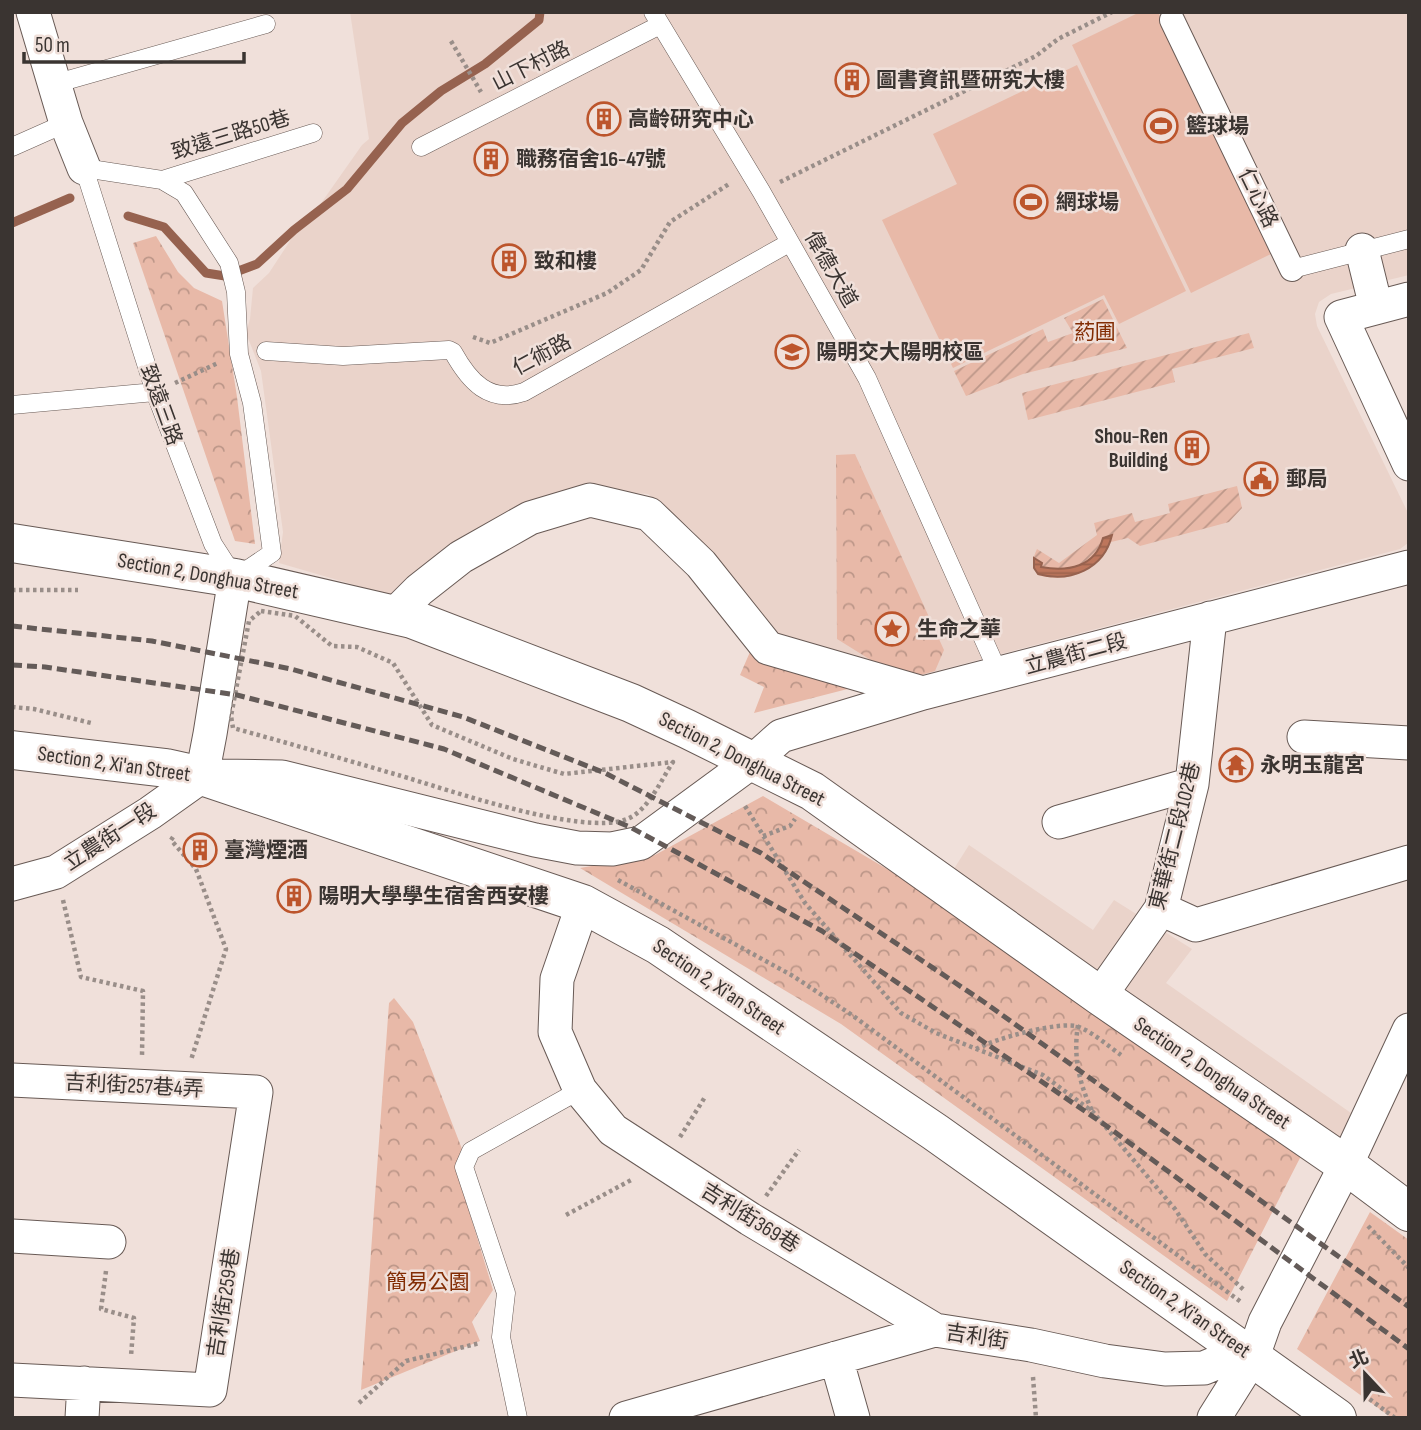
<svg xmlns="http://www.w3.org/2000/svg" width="1421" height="1430" font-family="'Sofia Sans Condensed','Noto Sans TC',sans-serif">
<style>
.built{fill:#ead3ca}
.park{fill:url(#park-crowns)}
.garden{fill:url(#garden-furrows)}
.pitch{fill:#e8b9a8}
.water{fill:url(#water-rules);stroke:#96624f;stroke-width:2}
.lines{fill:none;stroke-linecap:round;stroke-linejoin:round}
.stream{stroke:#96624f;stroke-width:9}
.service-casing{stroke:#685a55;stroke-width:19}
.pedestrian-casing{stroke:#685a55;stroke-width:26}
.minor-casing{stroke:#685a55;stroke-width:35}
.tertiary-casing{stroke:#685a55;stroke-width:40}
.path{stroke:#998e89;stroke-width:4.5;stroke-dasharray:3.5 3.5;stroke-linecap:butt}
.service{stroke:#fff;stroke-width:18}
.pedestrian{stroke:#fff;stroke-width:24}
.minor{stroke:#fff;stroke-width:33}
.tertiary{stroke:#fff;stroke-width:38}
.rail{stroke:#645b58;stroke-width:5;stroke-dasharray:10 5;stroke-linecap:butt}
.labels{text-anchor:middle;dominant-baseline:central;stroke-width:5;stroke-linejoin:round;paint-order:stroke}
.street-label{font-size:21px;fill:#3a3431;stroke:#f0e0da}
.poi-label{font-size:21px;font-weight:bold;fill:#3a3431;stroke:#f0e0da;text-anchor:start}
.park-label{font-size:21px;fill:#822c03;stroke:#f0e0da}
</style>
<defs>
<pattern id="park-crowns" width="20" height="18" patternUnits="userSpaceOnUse" patternTransform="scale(1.75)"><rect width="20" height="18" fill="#e8b9a8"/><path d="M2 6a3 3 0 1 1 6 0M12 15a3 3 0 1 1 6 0" fill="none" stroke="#bd9789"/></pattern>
<pattern id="garden-furrows" width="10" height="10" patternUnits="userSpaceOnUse" patternTransform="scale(1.75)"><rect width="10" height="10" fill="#e8b9a8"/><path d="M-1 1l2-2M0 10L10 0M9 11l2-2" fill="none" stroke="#bd9789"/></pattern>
<pattern id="water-rules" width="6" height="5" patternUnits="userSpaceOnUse" patternTransform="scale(1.75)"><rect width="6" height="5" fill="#bd765c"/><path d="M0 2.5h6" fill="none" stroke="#9b624d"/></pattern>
</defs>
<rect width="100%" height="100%" fill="#f0e0da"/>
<path class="built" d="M350 12H1409V275L1331 294 1319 302 1315 314 1317 326 1409 515 1408 543 1400 549 894 682 790 649 692 530 648 494 620 492 616 489 551 500 403 599 279 563 283 532 261 371 246 333 250 319 253 288 269 273 303 221 312 216 362 145 369 139Z
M969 845 1093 930 1114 900 1192 949 1166 983 1351 1113 1337 1146 952 872Z"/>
<path class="park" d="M156 236 178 272 194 288 222 301 237 397 255 544 235 541 133 243Z
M855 454 944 650 935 671 903 680 837 639 836 455Z
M753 645 867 684 754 713 764 687 740 675Z
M763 796 899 876 1301 1156 1227 1301 841 1024 580 868 655 855Z
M394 998 413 1022 462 1149 457 1171 493 1290 472 1322 480 1341 361 1390 389 1003Z
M1370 1212 1409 1240V1418H1392L1297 1349Z"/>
<path class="garden" d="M1103 299 1127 348 1023 374 966 396 954 371 1043 329 1048 342 1073 333 1064 318Z
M1249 333 1254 348 1172 369 1175 382 1028 420 1022 393Z
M1237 486 1242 508 1229 522 1140 546 1128 538 1111 542C1099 571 1068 584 1038 575 1032 565 1032 559 1037 549L1059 563 1097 535 1094 523 1132 513 1135 522 1170 513 1168 504Z"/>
<path class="pitch" d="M1140 12H1158L1273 253 1191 293 1072 45Z
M1077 65 1186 291 1119 324 1104 295 953 368 882 220 957 184 933 134Z"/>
<path class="water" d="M1112 535C1104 569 1070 583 1038 574L1034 568V558L1042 563 1041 567C1068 572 1095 567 1103 538Z"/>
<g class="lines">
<path class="stream" d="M128 216 164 227 206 273 225 276 257 264 294 230 347 189 402 123 441 91 485 64 539 20 540 12
M12 223 70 198"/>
<defs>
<path id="service" d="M653 12 761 191 867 378 999 674
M54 84 266 24
M12 147 66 123
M421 147 660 25
M84 168 162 180 184 193 229 263 236 292 239 354 252 403 272 553 235 578 213 544 155 392Z
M162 180 313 133
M1292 269 1409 239
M266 351 343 356 449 350 453 352C469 381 489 404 524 392L789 243
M12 405 155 392
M518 1418 501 1337 506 1293 464 1167 471 1151 580 1090"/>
<path id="pedestrian" d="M1172 20 1292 269"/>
<path id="minor" d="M33 12 66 123 84 168
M1362 250 1376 307
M1409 299 1341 317 1409 464
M394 615 419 590 461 557 530 518 590 500 649 514 701 564 768 648 923 693
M1304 737 1409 743
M202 776 210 734 235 578
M218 776 282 777 535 840 577 848 612 849 641 843 753 761 781 736 923 693 1409 567
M1059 822 1192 784
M12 884 56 872 150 813 202 776
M583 904 557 979 555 1032 580 1090 613 1130 750 1219 935 1330
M1161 909 1196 925 1409 862
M1100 996 1161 909 1192 784 1210 618
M12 1080 256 1092 210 1390 12 1380
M12 1236 109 1242
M836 1358 853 1418
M82 1418 84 1383
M626 1418 935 1330 1031 1345 1105 1361 1165 1369 1204 1368 1216 1363 1253 1356
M1214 1418 1253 1356 1265 1322 1346 1165 1409 1030"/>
<path id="tertiary" d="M12 543 235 578 412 619 631 703 687 729 812 791 1100 996 1346 1165 1409 1212
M12 750 166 768 202 776 583 904 658 945 935 1132 1337 1418"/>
</defs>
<use href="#service" class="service-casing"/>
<use href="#pedestrian" class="pedestrian-casing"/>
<use href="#minor" class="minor-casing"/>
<use href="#tertiary" class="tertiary-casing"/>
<path class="path" d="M451 41 481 92
M780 182 1036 56 1058 39 1112 12
M473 337 490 343 607 293 641 270 670 222 729 184
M175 383 218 363
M12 590H78
M261 611 295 616 332 646 357 647 393 663 432 725 513 759 564 774 673 762C661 780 648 811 627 819 583 837 446 789 398 775 343 759 288 743 233 728L231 716 249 621Z
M12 707 34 709 91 723
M745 806 805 903 901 1013 936 1033 1043 1075 1093 1112 1175 1209 1205 1254 1245 1291
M763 836 790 826 795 819
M173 837 171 840 196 869 226 949 191 1060
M618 880 793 976 852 1015 1241 1302
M63 900 81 977 143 991 142 1056
M1078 1025C1073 1057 1079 1082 1092 1111
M976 1049C994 1039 1061 1020 1079 1027 1094 1033 1108 1046 1121 1055
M680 1137 705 1097
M766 1196 799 1150
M566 1215 633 1179
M1368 1226 1409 1268
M106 1271 101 1309 134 1318 131 1356
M1033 1377 1036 1418
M1364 1395 1395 1418
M359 1403 406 1361 480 1343"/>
<use href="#service" class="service"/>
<use href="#pedestrian" class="pedestrian"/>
<use href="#minor" class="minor"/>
<use href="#tertiary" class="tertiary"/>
<path class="rail" d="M12 626 152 641 291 669 463 717 605 773 761 853 984 1002 1409 1307
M12 665 45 667 237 695 444 749 630 827 822 931 1108 1127 1409 1349"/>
</g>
<defs>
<symbol id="building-ring" viewBox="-11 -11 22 22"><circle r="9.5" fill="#f0e0da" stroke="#bc552c" stroke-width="1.5"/><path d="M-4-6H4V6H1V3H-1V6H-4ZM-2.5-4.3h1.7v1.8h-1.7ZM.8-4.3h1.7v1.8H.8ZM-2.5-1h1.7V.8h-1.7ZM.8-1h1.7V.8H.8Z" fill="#bc552c"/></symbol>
<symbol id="stadium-ring" viewBox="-11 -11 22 22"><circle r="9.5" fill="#f0e0da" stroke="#bc552c" stroke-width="1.5"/><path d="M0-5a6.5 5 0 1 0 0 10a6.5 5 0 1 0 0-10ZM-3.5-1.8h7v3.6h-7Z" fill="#bc552c"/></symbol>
<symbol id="university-ring" viewBox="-11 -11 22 22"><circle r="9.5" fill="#f0e0da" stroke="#bc552c" stroke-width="1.5"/><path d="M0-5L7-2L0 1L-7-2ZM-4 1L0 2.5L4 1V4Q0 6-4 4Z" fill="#bc552c"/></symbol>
<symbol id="civic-ring" viewBox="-11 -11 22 22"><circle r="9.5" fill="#f0e0da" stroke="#bc552c" stroke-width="1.5"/><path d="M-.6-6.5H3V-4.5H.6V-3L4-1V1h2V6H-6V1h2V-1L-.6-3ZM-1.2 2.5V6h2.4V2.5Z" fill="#bc552c"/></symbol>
<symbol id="sight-ring" viewBox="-11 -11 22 22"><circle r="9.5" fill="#f0e0da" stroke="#bc552c" stroke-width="1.5"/><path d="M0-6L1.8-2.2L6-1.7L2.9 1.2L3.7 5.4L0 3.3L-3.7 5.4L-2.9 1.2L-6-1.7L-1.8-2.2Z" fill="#bc552c"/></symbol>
<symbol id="temple-ring" viewBox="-11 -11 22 22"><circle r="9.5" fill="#f0e0da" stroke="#bc552c" stroke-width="1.5"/><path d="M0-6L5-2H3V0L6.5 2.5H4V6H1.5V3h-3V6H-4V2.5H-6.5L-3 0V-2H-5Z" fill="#bc552c"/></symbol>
</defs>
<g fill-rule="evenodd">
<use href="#building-ring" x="833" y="61" width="38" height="38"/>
<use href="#building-ring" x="585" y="100" width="38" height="38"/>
<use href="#stadium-ring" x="1142" y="107" width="38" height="38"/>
<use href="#building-ring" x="472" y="140" width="38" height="38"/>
<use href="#stadium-ring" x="1012" y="183" width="38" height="38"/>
<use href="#building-ring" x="490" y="242" width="38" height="38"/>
<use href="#university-ring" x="773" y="333" width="38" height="38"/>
<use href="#building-ring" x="1173" y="429" width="38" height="38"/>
<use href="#civic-ring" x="1242" y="460" width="38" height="38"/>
<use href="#sight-ring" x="873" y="610" width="38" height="38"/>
<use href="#temple-ring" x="1217" y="746" width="38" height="38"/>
<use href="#building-ring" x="181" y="831" width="38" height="38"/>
<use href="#building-ring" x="275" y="877" width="38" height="38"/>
</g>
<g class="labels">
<g class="street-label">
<text transform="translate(531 66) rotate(-27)">山下村路</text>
<text transform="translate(231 135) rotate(-17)">致遠三路50巷</text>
<text transform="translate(1258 198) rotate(64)">仁心路</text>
<text transform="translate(831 269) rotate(60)">偉德大道</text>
<text transform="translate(542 355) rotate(-28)">仁術路</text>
<text transform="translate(161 405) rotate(70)">致遠三路</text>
<text transform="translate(208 576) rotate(10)">Section 2, Donghua Street</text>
<text transform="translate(1076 654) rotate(-15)">立農街二段</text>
<text transform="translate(742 759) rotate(27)">Section 2, Donghua Street</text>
<text transform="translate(114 764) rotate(8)">Section 2, Xi'an Street</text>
<text transform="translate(1175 836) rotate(-76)">東華街二段102巷</text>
<text transform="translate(110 837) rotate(-33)">立農街一段</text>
<text transform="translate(719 987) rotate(34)">Section 2, Xi'an Street</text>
<text transform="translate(1212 1073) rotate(34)">Section 2, Donghua Street</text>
<text transform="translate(134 1086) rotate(3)">吉利街257巷4弄</text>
<text transform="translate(750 1218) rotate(32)">吉利街369巷</text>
<text transform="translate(224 1303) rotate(-81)">吉利街259巷</text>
<text transform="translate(1185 1309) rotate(35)">Section 2, Xi'an Street</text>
<text transform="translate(977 1337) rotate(9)">吉利街</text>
</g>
<g class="poi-label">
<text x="876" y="80">圖書資訊暨研究大樓</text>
<text x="628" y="119">高齡研究中心</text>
<text x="1186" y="126">籃球場</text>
<text x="516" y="159">職務宿舍16-47號</text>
<text x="1056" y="202">網球場</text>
<text x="534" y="261">致和樓</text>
<text x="816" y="352">陽明交大陽明校區</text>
<text x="1168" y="436" text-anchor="end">Shou-Ren<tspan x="1168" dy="24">Building</tspan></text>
<text x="1286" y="479">郵局</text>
<text x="917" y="629">生命之華</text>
<text x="1260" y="765">永明玉龍宮</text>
<text x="224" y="850">臺灣煙酒</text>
<text x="318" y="896">陽明大學學生宿舍西安樓</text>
</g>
<g class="park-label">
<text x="1095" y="332">葯圃</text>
<text x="428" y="1282">簡易公園</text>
</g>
</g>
<rect width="1421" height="1430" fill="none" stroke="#3a3431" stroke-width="28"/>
<g transform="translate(1365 1374) rotate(338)" stroke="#f0e0da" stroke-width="5" paint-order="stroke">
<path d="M0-5L12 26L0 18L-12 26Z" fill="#3a3431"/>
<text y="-10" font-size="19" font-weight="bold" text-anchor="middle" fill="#3a3431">北</text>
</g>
<path d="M24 52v10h220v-10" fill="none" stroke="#3a3431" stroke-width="3.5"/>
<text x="35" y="52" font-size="21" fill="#3a3431" stroke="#f0e0da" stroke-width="5" paint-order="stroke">50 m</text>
</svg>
